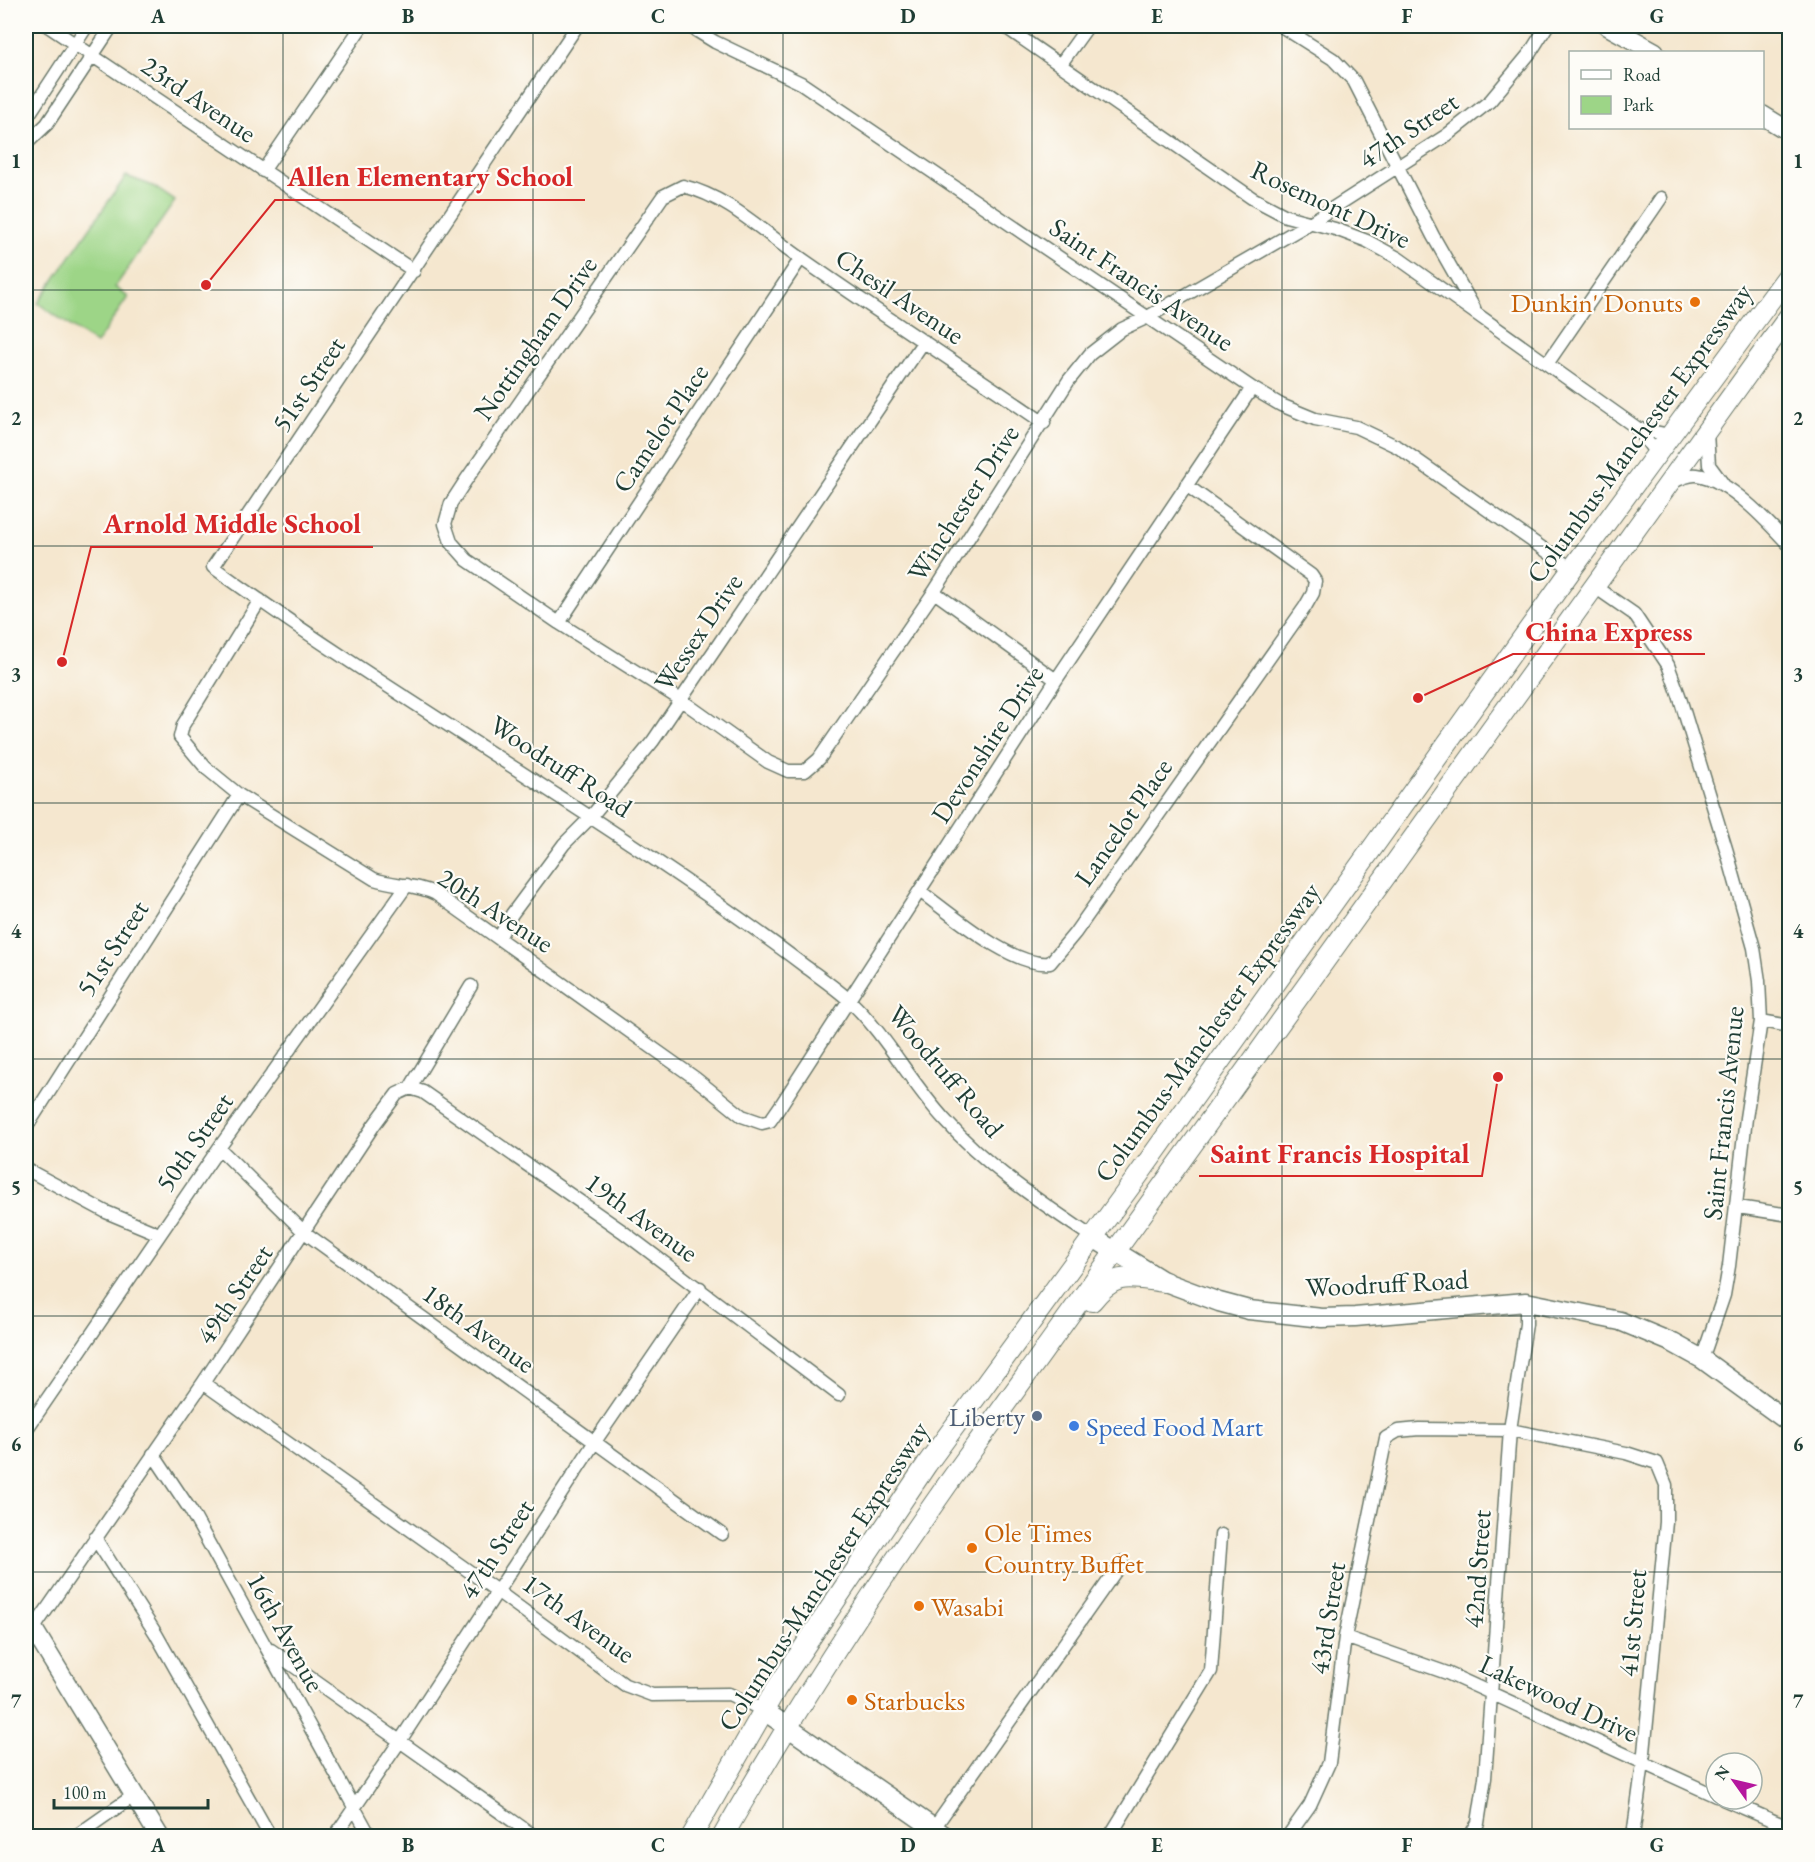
<svg xmlns="http://www.w3.org/2000/svg" width="1815" height="1862" font-family="'EB Garamond',serif">
<style>
.green{fill:#9dd587;stroke:#5e895e;stroke-width:1.5}
.lines{fill:none;stroke-linecap:round;stroke-linejoin:round}
.street-casing{stroke:#6a786a;stroke-width:15}
.secondary-casing{stroke:#6a786a;stroke-width:21}
.primary-casing{stroke:#6a786a;stroke-width:22}
.street{stroke:#fff;stroke-width:12}
.secondary{stroke:#fff;stroke-width:18}
.primary{stroke:#fff;stroke-width:20}
.grid{fill:none;stroke:#1f3d34;stroke-width:1.5;stroke-opacity:0.55}
.food-dot{fill:#e8710a;stroke:#fdfcf7;stroke-width:2}
.service-dot{fill:#5c6f8a;stroke:#fdfcf7;stroke-width:2}
.shop-dot{fill:#3f7fe0;stroke:#fdfcf7;stroke-width:2}
.labels{text-anchor:middle;dominant-baseline:central;stroke-width:4.5;stroke-linejoin:round;paint-order:stroke}
.street-label{font-size:27px;fill:#1f3d34;stroke:#fdfcf7}
.food-label{font-size:27px;fill:#c56008;stroke:#fdfcf7;text-anchor:start}
.service-label{font-size:27px;fill:#4e5e75;stroke:#fdfcf7;text-anchor:end}
.shop-label{font-size:27px;fill:#366cbe;stroke:#fdfcf7;text-anchor:start}
.leader{fill:none;stroke:#d62828;stroke-width:2}
.callout-dot{fill:#d62828;stroke:#fdfcf7;stroke-width:2}
.callout-label{font-size:28px;text-anchor:middle;font-weight:bold;fill:#d62828;stroke:#fdfcf7;stroke-width:4.5;stroke-linejoin:round;paint-order:stroke}
.neatline{fill:none;stroke:#1f3d34;stroke-width:2}
.grid-label{font-size:20px;text-anchor:middle;font-weight:bold;fill:#1f3d34}
</style>
<rect width="100%" height="100%" fill="#fdfcf7"/>
<filter id="ink" filterUnits="userSpaceOnUse"><feTurbulence type="fractalNoise" baseFrequency=".0167" numOctaves="2"/><feDisplacementMap in="SourceGraphic" scale="12" xChannelSelector="R" yChannelSelector="G"/><feConvolveMatrix kernelMatrix="1 2 1 2 8 2 1 2 1" color-interpolation-filters="sRGB"/></filter>
<filter id="wash" filterUnits="userSpaceOnUse"><feTurbulence type="fractalNoise" baseFrequency=".008" numOctaves="4" result="noise"/><feDisplacementMap in="SourceGraphic" scale="24" xChannelSelector="R" yChannelSelector="G"/><feGaussianBlur stdDeviation="1.35" result="paint"/><feColorMatrix in="noise" values="0 0 0 0 0 0 0 0 0 0 0 0 0 0 0 0 0 1.4 0 .05"/><feComposite in="paint" operator="in"/></filter>
<g filter="url(#wash)">
<rect width="100%" height="100%" fill="#f5e7cf"/>
<path class="green" d="M126 176 153 186 175 201 115 287 128 297 96 344 38 303Z"/>
</g>
<g filter="url(#ink)">
<g class="lines">
<defs>
<path id="street" d="M48 26 414 271
M577 26 213 567C406 707 616 823 806 967 821 978 837 989 850 1001 887 1036 910 1082 944 1119 987 1167 1039 1201 1092 1237
M689 26 715 42 801 83 1252 388 1281 405 1315 419 1356 427 1398 447 1572 569
M1004 26 1252 198 1286 216 1335 229 1367 241 1398 258 1637 428 1656 453
M1281 26 1333 59 1354 81 1433 236 1474 308
M1060 65 1088 26
M26 119 87 26
M26 144 47 124 112 26
M263 171 362 26
M1547 364 1661 198
M1044 423C964 368 882 315 802 259 764 233 729 197 683 186L663 196 466 480 451 503 445 524 451 542 467 560 559 623 681 700 768 762 788 771H805L819 759 934 592 1069 380 1090 354 1122 329 1146 318 1308 224 1447 135 1490 101 1530 53 1547 26
M1637 428 1669 435
M1707 433 1709 465 1723 484
M1671 483C1679 479 1688 474 1697 475 1729 479 1769 523 1790 546
M1595 587 1634 614 1668 665 1679 695 1727 852 1754 948 1759 981 1761 1021 1746 1118 1729 1266 1724 1295 1702 1359
M934 592 1056 680
M260 600 183 725 180 737 206 768 239 795 374 879C395 886 416 884 436 894L695 1078 742 1116 762 1123 770 1121 779 1108 1056 680 1252 388
M559 623 801 258
M921 892C951 914 1013 968 1050 963L1075 933 1305 607 1313 593 1315 581 1311 575 1186 485
M499 938 512 914 564 844 590 818 653 741 924 341
M1761 1021 1790 1026
M410 1088 423 1092 622 1231 839 1395
M26 1128 239 795
M219 1148 304 1232 722 1534
M26 1169 106 1212 159 1234
M1738 1207 1790 1215
M203 1383 497 1591 625 1685 652 1695 729 1694 763 1710
M26 1430 219 1148 407 885
M153 1454 191 1511 370 1836
M95 1538 156 1634 270 1836
M34 1628 203 1383 374 1125 397 1094 410 1088 471 986
M1345 1637 1447 1673 1716 1796
M271 1650 534 1836
M1723 1799 1790 1828
M934 1828 1122 1562
M76 1836 136 1794
M335 1836 400 1741 596 1440 700 1288
M1110 1836 1211 1671 1221 1535
M1288 1836 1310 1805 1329 1763 1345 1637 1386 1438 1398 1431 1419 1429 1510 1430 1626 1453 1657 1463 1666 1485V1522L1643 1763 1633 1836
M1470 1836 1478 1823 1485 1778 1510 1430 1526 1324V1302"/>
<path id="secondary" d="M1608 26 1655 52
M1762 115 1790 132
M1092 1237 1165 1282 1219 1302 1249 1310 1322 1318 1355 1317 1526 1302 1620 1321 1673 1343 1702 1359 1790 1423
M26 1617 159 1836
M763 1710 945 1836"/>
<path id="primary" d="M1092 1301C1116 1270 1130 1278 1165 1282
M692 1836 776 1689 927 1464 1137 1177 1572 569 1790 273
M723 1836C792 1715 867 1599 947 1485L1790 315"/>
</defs>
<use href="#street" class="street-casing"/>
<use href="#secondary" class="secondary-casing"/>
<use href="#primary" class="primary-casing"/>
<use href="#street" class="street"/>
<use href="#secondary" class="secondary"/>
<use href="#primary" class="primary"/>
</g>
</g>
<path class="grid" d="M283 26V1836M533 26V1836M783 26V1836M1032 26V1836M1282 26V1836M1532 26V1836M26 290H1790M26 546H1790M26 803H1790M26 1059H1790M26 1316H1790M26 1572H1790"/>
<g class="food-dot">
<circle cx="1695" cy="302" r="6"/>
<circle cx="972" cy="1548" r="6"/>
<circle cx="919" cy="1606" r="6"/>
<circle cx="852" cy="1700" r="6"/>
</g>
<circle class="service-dot" cx="1037" cy="1416" r="6"/>
<circle class="shop-dot" cx="1074" cy="1426" r="6"/>
<g class="labels">
<g class="street-label">
<text transform="translate(199 99) rotate(34)">23rd Avenue</text>
<text transform="translate(1408 130) rotate(-34)">47th Street</text>
<text transform="translate(1331 204) rotate(25)">Rosemont Drive</text>
<text transform="translate(1142 284) rotate(34)">Saint Francis Avenue</text>
<text transform="translate(900 296) rotate(34)">Chesil Avenue</text>
<text transform="translate(535 338) rotate(-55)">Nottingham Drive</text>
<text transform="translate(308 384) rotate(-56)">51st Street</text>
<text transform="translate(660 428) rotate(-56)">Camelot Place</text>
<text transform="translate(1639 433) rotate(-54)">Columbus-Manchester Expressway</text>
<text transform="translate(963 503) rotate(-57)">Winchester Drive</text>
<text transform="translate(698 632) rotate(-56)">Wessex Drive</text>
<text transform="translate(987 744) rotate(-57)">Devonshire Drive</text>
<text transform="translate(561 766) rotate(33)">Woodruff Road</text>
<text transform="translate(1123 822) rotate(-55)">Lancelot Place</text>
<text transform="translate(496 910) rotate(33)">20th Avenue</text>
<text transform="translate(112 948) rotate(-57)">51st Street</text>
<text transform="translate(1207 1032) rotate(-54)">Columbus-Manchester Expressway</text>
<text transform="translate(946 1071) rotate(50)">Woodruff Road</text>
<text transform="translate(1723 1113) rotate(-84)">Saint Francis Avenue</text>
<text transform="translate(194 1142) rotate(-55)">50th Street</text>
<text transform="translate(642 1217) rotate(36)">19th Avenue</text>
<text transform="translate(1387 1283) rotate(-3)">Woodruff Road</text>
<text transform="translate(234 1294) rotate(-56)">49th Street</text>
<text transform="translate(479 1328) rotate(36)">18th Avenue</text>
<text transform="translate(496 1549) rotate(-57)">47th Street</text>
<text transform="translate(1477 1569) rotate(-86)">42nd Street</text>
<text transform="translate(823 1576) rotate(-57)">Columbus-Manchester Expressway</text>
<text transform="translate(579 1618) rotate(36)">17th Avenue</text>
<text transform="translate(1327 1618) rotate(-81)">43rd Street</text>
<text transform="translate(1632 1623) rotate(-85)">41st Street</text>
<text transform="translate(286 1632) rotate(61)">16th Avenue</text>
<text transform="translate(1559 1698) rotate(25)">Lakewood Drive</text>
</g>
<g class="food-label">
<text x="1683" y="302" text-anchor="end">Dunkin' Donuts</text>
<text x="984" y="1532">Ole Times<tspan x="984" dy="31">Country Buffet</tspan></text>
<text x="931" y="1606">Wasabi</text>
<text x="864" y="1700">Starbucks</text>
</g>
<g class="service-label">
<text x="1025" y="1416">Liberty</text>
</g>
<g class="shop-label">
<text x="1086" y="1426">Speed Food Mart</text>
</g>
</g>
<path class="leader" d="M206 285L275 200H585M62 662L91 547H373M1418 698L1513 654H1705M1498 1077L1482 1176H1199"/>
<g class="callout-dot">
<circle cx="206" cy="285" r="6"/>
<circle cx="62" cy="662" r="6"/>
<circle cx="1418" cy="698" r="6"/>
<circle cx="1498" cy="1077" r="6"/>
</g>
<g class="callout-label">
<text x="430" y="186">Allen Elementary School</text>
<text x="232" y="533">Arnold Middle School</text>
<text x="1609" y="641">China Express</text>
<text x="1340" y="1163">Saint Francis Hospital</text>
</g>
<rect width="1815" height="1862" fill="none" stroke="#fdfcf7" stroke-width="66"/>
<rect x="1569" y="51" width="195" height="78" fill="#fdfcf7" stroke="#a4b0a9" stroke-width="1.5"/>
<rect x="1581" y="70" width="30" height="9" fill="#ffffff" stroke="#a4b0a9" stroke-width="1.5"/>
<text x="1623" y="81" font-size="18" fill="#1f3d34">Road</text>
<rect x="1581" y="96" width="30" height="18" fill="#9dd587" stroke="#a4b0a9" stroke-width="1.5"/>
<text x="1623" y="111" font-size="18" fill="#1f3d34">Park</text>
<g transform="translate(1734 1781) rotate(304)"><circle r="28" fill="#fdfcf7" stroke="#a4b0a9" stroke-width="1.5"/>
<path d="M0-4.5L10 22L0 15L-10 22Z" fill="#b5179e"/>
<text y="-9" font-size="16" font-weight="bold" text-anchor="middle" fill="#1f3d34">N</text>
</g>
<path d="M54 1799v9h154v-9" fill="none" stroke="#1f3d34" stroke-width="3"/>
<text x="63" y="1799" font-size="18" fill="#1f3d34" stroke="#fdfcf7" stroke-width="4.5" paint-order="stroke">100 m</text>
<rect x="33" y="33" width="1749" height="1796" class="neatline"/>
<g class="grid-label">
<text x="158" y="23">A</text>
<text x="408" y="23">B</text>
<text x="658" y="23">C</text>
<text x="908" y="23">D</text>
<text x="1157" y="23">E</text>
<text x="1407" y="23">F</text>
<text x="1657" y="23">G</text>
<text x="16" y="168">1</text>
<text x="1798" y="168">1</text>
<text x="16" y="425">2</text>
<text x="1798" y="425">2</text>
<text x="16" y="681">3</text>
<text x="1798" y="681">3</text>
<text x="16" y="938">4</text>
<text x="1798" y="938">4</text>
<text x="16" y="1194">5</text>
<text x="1798" y="1194">5</text>
<text x="16" y="1451">6</text>
<text x="1798" y="1451">6</text>
<text x="16" y="1708">7</text>
<text x="1798" y="1708">7</text>
<text x="158" y="1852">A</text>
<text x="408" y="1852">B</text>
<text x="658" y="1852">C</text>
<text x="908" y="1852">D</text>
<text x="1157" y="1852">E</text>
<text x="1407" y="1852">F</text>
<text x="1657" y="1852">G</text>
</g>
</svg>
